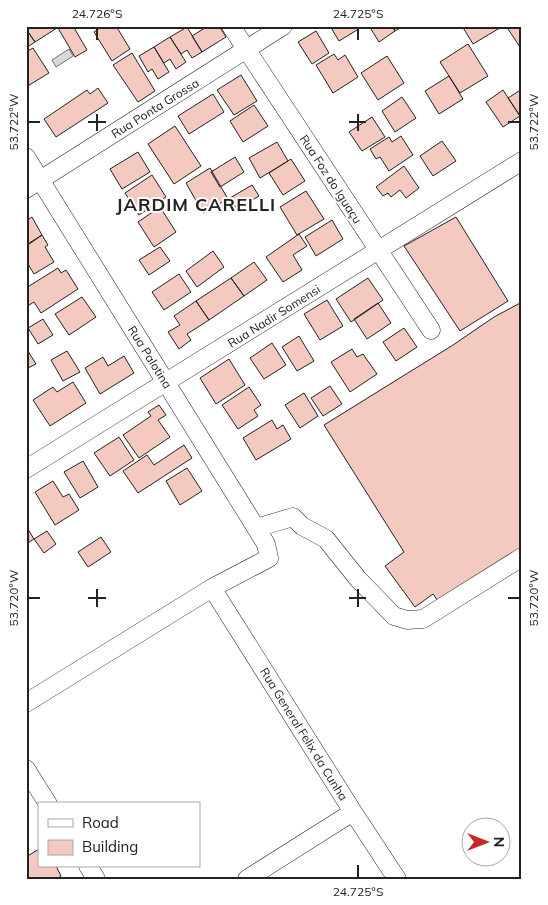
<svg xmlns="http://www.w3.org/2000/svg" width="548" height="905" font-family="Mulish,sans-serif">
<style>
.water{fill:#d9d9d9;stroke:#6f6f6f}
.building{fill:#f3c9c0;stroke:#222}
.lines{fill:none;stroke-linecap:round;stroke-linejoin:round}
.minor-casing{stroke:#222;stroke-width:19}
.minor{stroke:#fff;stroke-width:18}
.ticks{fill:none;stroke:#222;stroke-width:2}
.labels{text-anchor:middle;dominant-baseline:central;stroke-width:4;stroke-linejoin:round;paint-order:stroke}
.street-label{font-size:12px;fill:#222;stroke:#fff}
.district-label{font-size:18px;font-weight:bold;letter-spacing:1px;fill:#222;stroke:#fff}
.neatline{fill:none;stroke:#222;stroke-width:2}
.ticks-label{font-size:12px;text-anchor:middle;fill:#222}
</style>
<rect width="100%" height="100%" fill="#fff"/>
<path class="water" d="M69 49 73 56 56 67 52 60Z"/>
<path class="building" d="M30 26H60L35 42 26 29Z
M61 26H73L87 50 75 57 58 28Z
M103 26H116L130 49 112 61 94 32Z
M208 26H219L226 37 202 52 192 36Z
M330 26H361L362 27 339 41Z
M369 26H392L395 31 379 42Z
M392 26H403L395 31Z
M462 26H503L473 44Z
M506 26H522V50Z
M187 27 202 52 192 58 187 50 181 54 170 37Z
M26 29 35 42 26 48Z
M316 31 329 53 312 64 298 42Z
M170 37 186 62 176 69 170 59 164 63 154 47Z
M468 44 488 76 460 93 440 62Z
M154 47 169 72 158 79 152 69 148 72 139 56Z
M33 48 49 73 26 87V52Z
M132 53 155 91 138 102 113 65Z
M334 54 338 60 345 55 358 77 333 93 316 65Z
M387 56 404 83 378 100 361 73Z
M241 75 257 101 234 115 217 90Z
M449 76 463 99 439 114 425 91Z
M98 88 108 103 56 137 44 119 87 90 90 94Z
M522 89V115L520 116 508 98Z
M503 90 520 116 503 127 486 102Z
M213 94 224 112 189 134 178 116Z
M402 97 416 118 395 132 382 111Z
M254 105 268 126 243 142 230 121Z
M372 117 385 137 362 151 349 132Z
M175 126 201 166 174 184 148 144Z
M401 136 413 155 389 171 380 157 376 159 370 149 389 137 392 142Z
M442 141 456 161 433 176 420 156Z
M277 142 288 161 260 178 249 158Z
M138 152 150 172 122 189 110 169Z
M235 157 244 172 220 187 211 172Z
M291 159 305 181 283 195 269 173Z
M404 166 419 188 406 198 400 190 391 197 388 193 383 196 376 187Z
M210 168 228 199 203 213 186 183Z
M152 175 166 197 139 215 125 193Z
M252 185 259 196 237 209 230 198Z
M306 191 324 219 297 235 280 207Z
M160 207 176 232 154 247 138 222Z
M32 217 42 235 28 245 26 241V221Z
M456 217 508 301 460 331 404 246Z
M332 220 343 239 316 256 305 237Z
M299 234 307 246 293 255 302 270 283 282 266 257Z
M42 235 48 245 45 247 54 262 34 274 26 261V245Z
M160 247 170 261 149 275 139 260Z
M213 251 224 267 197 287 186 271Z
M254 262 267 280 244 296 231 278Z
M58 268 61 273 66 270 78 289 41 313 34 302 26 307V288Z
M179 274 191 292 164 310 152 292Z
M231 278 244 296 209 320 196 301Z
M368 278 383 300 351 322 336 299Z
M82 297 96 317 69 335 55 314Z
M327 300 343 326 320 340 304 314Z
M196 301 209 320 187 334 191 340 179 349 168 332 180 325 174 316Z
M522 302V551L440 604 433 594 415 607 385 566 404 552 324 425 453 345 494 317Z
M378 303 391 323 367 339 354 319Z
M43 319 53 335 38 344 28 328Z
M404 328 417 347 396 361 383 342Z
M299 336 314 361 297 371 282 347Z
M272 343 286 365 264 379 250 358Z
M26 348 36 364 26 369Z
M352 349 357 357 363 354 377 374 350 392 331 362Z
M67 351 80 372 63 381 51 360Z
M124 356 134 373 100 394 85 368 103 357 108 366Z
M229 359 245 385 216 404 200 378Z
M73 382 86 403 50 426 33 400 53 387 57 392Z
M330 386 342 404 323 416 311 398Z
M249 387 261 405 254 410 258 416 238 429 222 405Z
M304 393 318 416 300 428 285 405Z
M159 405 166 415 158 420 170 437 139 458 123 435 151 416 148 412Z
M272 420 277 429 283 425 291 439 256 460 243 438Z
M119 437 134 460 110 476 94 453Z
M184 445 192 458 138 493 123 471 147 455 154 465Z
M83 461 98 487 80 498 64 472Z
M187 468 202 491 180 505 166 481Z
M53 481 63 497 69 494 79 510 55 525 35 492Z
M26 526 34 539 26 544Z
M47 531 56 544 44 553 34 539Z
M101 537 111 552 88 567 78 552Z
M39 849V866H56L61 876 57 879H26V857Z"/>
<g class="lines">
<defs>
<path id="minor" d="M231 26 431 330
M26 157 266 544 269 558 212 588 26 703
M26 189 283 26
M26 469 522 161
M256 528 293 517 302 526 326 539 358 579 394 616 407 620 423 619 522 557
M212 588 353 812 397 879
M26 769 48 804
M88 866 96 879
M247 879 353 812"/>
</defs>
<use href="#minor" class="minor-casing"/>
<use href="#minor" class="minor"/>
</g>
<path class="ticks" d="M97 28V40M358 28V40M97 114V131M358 114V131M28 122H40M88 122H106M349 122H366M508 122H520M97 589V607M358 589V607M28 598H40M88 598H106M349 598H366M508 598H520M358 865V878"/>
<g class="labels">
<g class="street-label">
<text transform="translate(155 108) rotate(-32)">Rua Ponta Grossa</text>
<text transform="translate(331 179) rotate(57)">Rua Foz do Iguaçu</text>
<text transform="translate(274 316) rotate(-32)">Rua Nadir Somensi</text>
<text transform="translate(150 357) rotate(58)">Rua Palotina</text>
<text transform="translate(304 734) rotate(58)">Rua General Felix da Cunha</text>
</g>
<g class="district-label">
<text x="196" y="204">JARDIM CARELLI</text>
</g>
</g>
<rect width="548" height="905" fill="none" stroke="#ffffff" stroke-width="55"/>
<rect x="38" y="802" width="162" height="65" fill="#ffffff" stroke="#a7a7a7"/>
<rect x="48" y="819" width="25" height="8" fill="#ffffff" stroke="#a7a7a7"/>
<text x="82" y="828" font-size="15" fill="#222222">Road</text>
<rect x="48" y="840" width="25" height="15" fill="#f3c9c0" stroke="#a7a7a7"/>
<text x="82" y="852" font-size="15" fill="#222222">Building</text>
<g transform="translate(486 842) rotate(90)"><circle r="24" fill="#ffffff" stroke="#a7a7a7"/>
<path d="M0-4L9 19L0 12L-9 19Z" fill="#c62828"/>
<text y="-8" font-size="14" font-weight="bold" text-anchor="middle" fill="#222222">N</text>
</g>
<rect x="28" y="28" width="492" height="850" class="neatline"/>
<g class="ticks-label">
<text x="97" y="18">24.726°S</text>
<text x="358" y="18">24.725°S</text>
<text transform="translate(534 122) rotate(-90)" y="4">53.722°W</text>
<text transform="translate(14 122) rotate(-90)" y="4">53.722°W</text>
<text transform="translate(14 598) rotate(-90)" y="4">53.720°W</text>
<text transform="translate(534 598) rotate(-90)" y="4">53.720°W</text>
<text x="358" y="896">24.725°S</text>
</g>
</svg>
